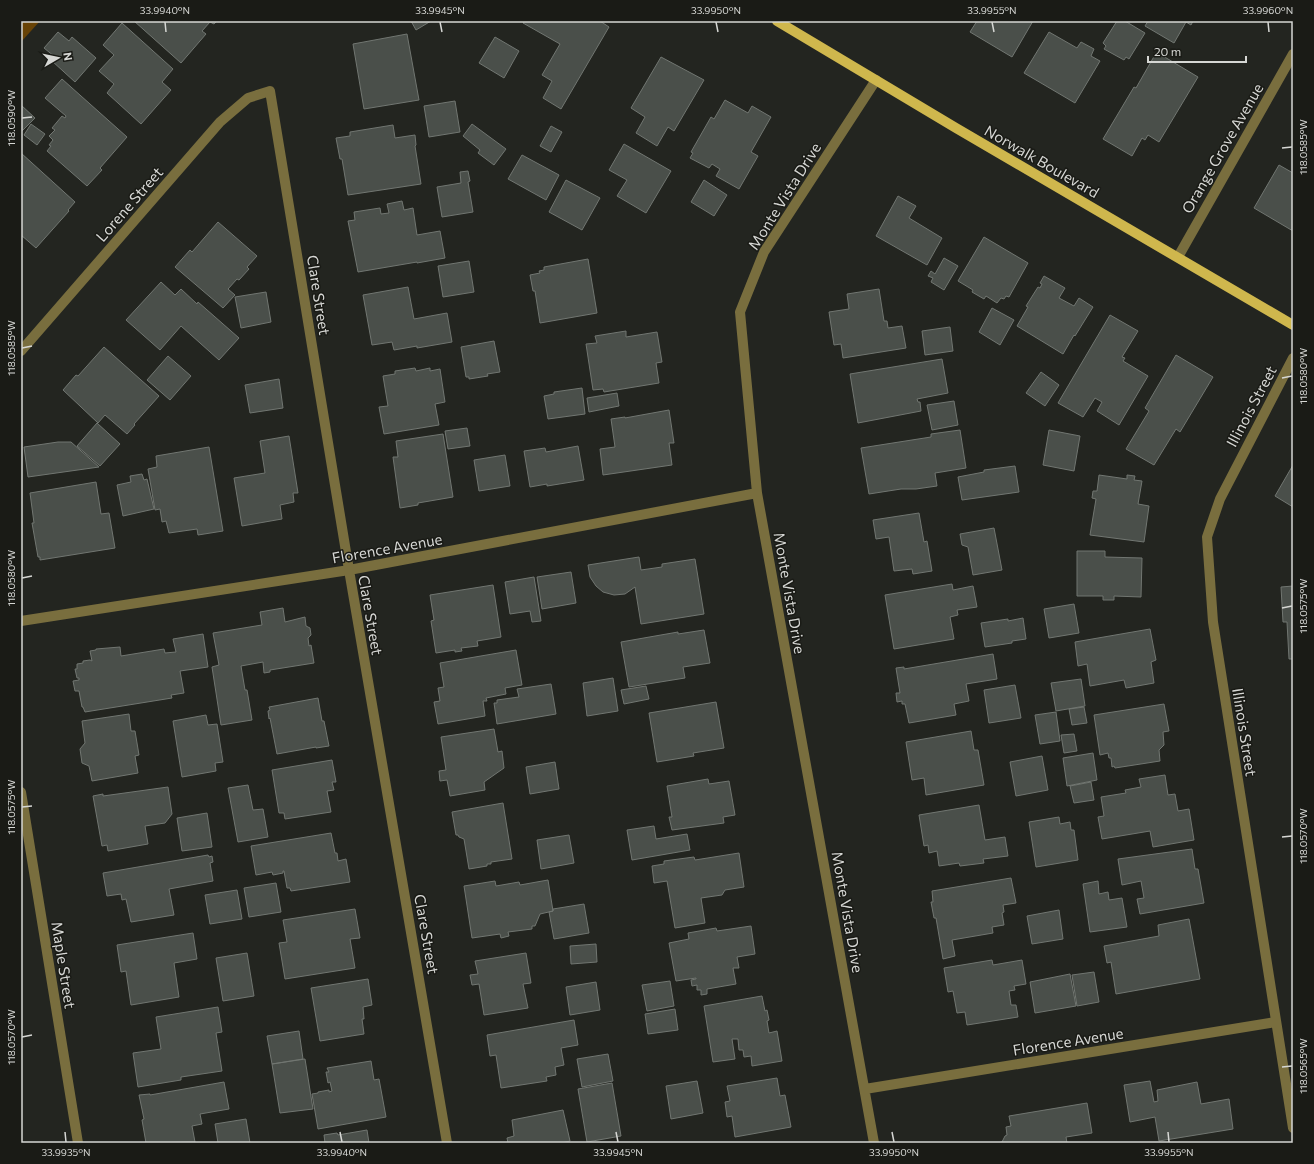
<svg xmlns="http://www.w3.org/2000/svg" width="1314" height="1164" font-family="Commissioner,sans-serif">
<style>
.green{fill:#684306}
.building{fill:#4a4f4a;stroke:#717671}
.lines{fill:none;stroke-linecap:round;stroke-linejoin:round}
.minor{stroke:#796e3e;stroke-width:10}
.major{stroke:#cfb74d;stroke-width:10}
.ticks{fill:none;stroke:#d6d7d4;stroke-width:1.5}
.labels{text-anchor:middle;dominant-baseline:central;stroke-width:3;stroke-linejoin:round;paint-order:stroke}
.street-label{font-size:15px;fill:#d6d7d4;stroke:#1a1b16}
.neatline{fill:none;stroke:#d6d7d4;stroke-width:1.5}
.ticks-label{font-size:10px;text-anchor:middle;fill:#d6d7d4}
</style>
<rect width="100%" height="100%" fill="#232520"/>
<path class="green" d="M21 21H40L21 42Z"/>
<path class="building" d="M134 21H217L214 24 210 22 202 31 206 34 181 63Z
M411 21H431L416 30Z
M524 21H600L609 27 561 109 543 98 552 81 542 75 560 44 523 23Z
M977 21H1033L1012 57 970 32Z
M1117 21H1125L1145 33 1129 59 1126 57 1124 60 1104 49 1106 46 1103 43Z
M1148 21H1193L1191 25 1186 22 1174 43 1145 26Z
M122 23 173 69 162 82 171 90 141 124 107 93 114 84 99 71 114 55 103 45Z
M58 32 69 41 72 37 96 58 75 82 52 61 55 57 44 48Z
M1049 32 1077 48 1081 42 1094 49 1091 56 1100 61 1075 103 1024 73Z
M407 34 419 100 364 109 353 44Z
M495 37 519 51 504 78 479 63Z
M1156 53 1162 57 1163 56 1198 77 1159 142 1148 135 1145 140 1142 138 1132 156 1103 139 1134 87 1136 88Z
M661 57 704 80 674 131 668 127 657 146 636 133 645 117 631 108Z
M62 79 127 137 100 168 102 170 87 186 47 151 51 146 49 145 53 140 49 136 55 130 52 128 62 116 65 118 66 116 45 98Z
M725 100 748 113 752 106 771 117 751 152 758 156 739 189 716 176 720 169 712 164 709 168 690 158 693 153 691 152 711 117 714 119Z
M455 101 460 132 429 137 424 106Z
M21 105 35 118 21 132Z
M31 124 45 134 37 145 24 135Z
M472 124 506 149 494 165 478 153 480 150 463 136Z
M393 125 395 138 415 135 416 145 415 146 421 184 348 195 342 159H340L336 138 350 136V132Z
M551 126 562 132 551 152 540 146Z
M624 144 671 171 646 213 617 196 627 180 609 170Z
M21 153 75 202 68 210 69 211 36 248 21 235Z
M522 155 559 175 546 200 508 179Z
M1279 165 1293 173V231L1254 208Z
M468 171 470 181 468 182 473 212 442 217 437 187 461 183 460 172Z
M566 180 600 198 582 230 549 212Z
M704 180 727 195 714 216 691 202Z
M898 196 916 206 909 218 942 238 927 265 876 236Z
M402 201 404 210 413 208 417 235 440 231 445 258 417 263V262L358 272 348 221 355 220 354 212 380 208 381 214 389 213 387 204Z
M218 222 257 256 247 267 249 269 239 280 237 279 228 289 235 295 223 308 175 267 190 250 192 252Z
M984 237 1028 263 1009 297 1006 296 1004 299 1001 298 997 303 986 296 984 299 972 292 973 290 958 281Z
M944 258 958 266 944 290 931 282 933 278 928 276 931 271 935 274Z
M588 259 597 313 540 323 535 291H533L530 275 540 273 539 271 544 270V267Z
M469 261 474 292 443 297 438 266Z
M1044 276 1065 288 1059 298 1074 306 1079 298 1093 307 1075 336 1074 335 1063 354 1017 326 1028 307 1026 306 1038 287 1040 288 1042 284 1040 283Z
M161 282 175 295 181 289 197 304 198 302 239 338 219 360 181 326 160 350 126 320Z
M408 287 414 319 447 313 452 342 417 348V346L394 350 392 342 372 345 363 295Z
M879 289 884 321H887L888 328 902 326 906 348 843 358 841 344 834 345 829 312 849 309 847 294Z
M266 292 271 322 241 328 235 297Z
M992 308 1014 320 1000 345 979 332Z
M1110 315 1138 331 1122 357 1125 358 1123 361 1148 376 1119 425 1097 411 1102 402 1095 398 1083 417 1058 403Z
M950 327 953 351 925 355 922 331Z
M626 331V337L657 332 662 362 656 363 659 383 604 392 603 389 593 390 586 344 597 343 595 336Z
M494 341 500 372 487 374 488 376 469 379V377H466L461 347Z
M104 347 159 396 134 424 135 425 127 434 105 415 98 423 63 390 76 375 78 376Z
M1176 355 1213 377 1180 432 1176 429 1154 465 1126 449 1149 411 1145 408Z
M168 356 191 376 170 400 147 380Z
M942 359 948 393 917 399 918 402H920L921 411 858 423 850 374Z
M415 368 416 371 430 368V371L440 369 445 402 435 404 439 425 384 434 379 407 388 406 383 376 395 374V371Z
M1041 372 1059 385 1045 406 1026 393Z
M279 379 283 408 250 413 245 385Z
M582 388 585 414 548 419 544 396 554 394V392Z
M617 393 619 406 589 412 587 398Z
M954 401 958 425 932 430 927 405Z
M669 410 674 443H669L672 465 603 475 600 449 615 447 611 419 625 417V418Z
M97 423 120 444 100 466 77 446Z
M467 428 470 446 448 449 445 431Z
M960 430 966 468 935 473 937 486 916 489H901L869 494 861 448 931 437V434Z
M1049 430 1080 436 1074 471 1043 465Z
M443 434 453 497 418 503V505L400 508 393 457H398L396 441Z
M289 436 298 493H293L294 502 280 505 282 519 242 526 234 478 265 473 260 441Z
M58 442H71L99 467 28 477 24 447Z
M578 446 584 480 547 486V484L530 487 524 451 545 448 546 452Z
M209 447 223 531 198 535 197 529 169 533 166 521 162 522 160 509 155 510 148 469 157 467 156 456Z
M505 455 510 486 479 491 474 460Z
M1293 465V507L1275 496Z
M1015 466 1019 492 962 500 958 477 984 472V470Z
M142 474 144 480 147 479 154 509 123 516 117 485 131 482 130 476Z
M1099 475 1127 479V475L1135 476 1134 480 1142 481 1138 504 1149 506 1144 542 1090 535 1096 499 1092 498 1093 491H1097Z
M96 482 101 514 109 513 115 548 40 560V557H38L32 523H34L30 493Z
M919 513 924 542 927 541 932 571 913 574 912 569 894 571 889 537 876 539 873 520Z
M994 528 1002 570 973 575 968 547 962 545 960 534Z
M1077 551H1105V557L1142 558 1141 597 1114 596V600H1103V596H1077Z
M639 557 641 570 662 567V564L695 559 704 614 641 624 635 587 625 594 614 595 603 592 596 586 590 577 588 565Z
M571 572 576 603 542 609 537 577Z
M534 577 541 621 532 622 530 611 510 614 505 582Z
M952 584 953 590 973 586 977 607 957 610 958 615 950 617 954 639 894 649 885 595Z
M493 585 501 637 477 641 478 646 461 648 462 651 455 652V650L436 653 431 621 434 620 430 595Z
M1293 586V659H1289L1287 622H1283L1281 587Z
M1074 604 1079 633 1049 638 1044 609Z
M283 608 285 622 305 617 306 626 310 628 311 635 308 638 309 646 311 645 314 663 270 670V672L264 673 263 662 241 666 245 690H247L252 720 221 725 212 667 219 665 213 633 262 625 260 612Z
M1023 618 1026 639 1012 641V643L985 647 981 623 1008 619V621Z
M1150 629 1156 660 1151 662 1154 683 1126 688 1124 680 1090 686 1087 664 1078 666 1075 642Z
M704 630 710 663 683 667 685 678 629 687 621 642 678 632V634Z
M203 634 208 667 180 671 184 693 171 695 172 698 85 712 83 707H82L79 691H75L73 681 79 680V678H77L75 669H77V664L83 663V661L90 660 92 661 90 651 96 650V649L120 647 121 656 164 649 165 653 176 652 173 639Z
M516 650 522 685 505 688 506 694 486 698 487 701H483L485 716 438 724 434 702 440 701 438 688 444 687 440 663Z
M993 654 997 679 966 684 969 701 954 704 956 715 909 723 905 704H902V701L897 702 896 693H900L896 668 904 667V669Z
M613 678 618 711 587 716 583 683Z
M1081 679 1085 706 1056 711 1051 683Z
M551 684 556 714 497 724 494 703H497V700L519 697 517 689Z
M1015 685 1021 718 989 723 984 690Z
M646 686 649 699 624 704 621 690Z
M318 698 322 721H324L329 746 316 748V747L277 754 270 718 269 719 268 711 270 710 269 707Z
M716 702 724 748 693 753 694 756 657 762 649 713Z
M1164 704 1169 731 1163 732 1164 745 1159 750 1160 761 1115 768 1114 766 1112 767 1111 758H1109L1108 753 1100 755 1094 715Z
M1084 707 1087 723 1072 725 1069 709Z
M1056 712 1060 741 1040 744 1035 715Z
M129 714 131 731H135L139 755 135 756 138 773 92 781 89 766 82 763 80 749 85 743 82 721Z
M206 715 208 725 217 724 223 762 215 763 216 771 182 777 173 721Z
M494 729 498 752 502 751 504 768 484 782 485 790 450 796 447 780 440 781 439 771 446 770 441 737Z
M971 731 974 750H978L984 785 926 795 924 778 912 780 906 742Z
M1074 734 1077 751 1064 753 1061 735Z
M1093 753 1097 780 1067 786 1063 758Z
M1042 756 1048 790 1016 796 1010 762Z
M332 760 336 782H332L334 790 327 791 331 812 285 819 284 813H279L272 770Z
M555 762 559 789 530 794 526 767Z
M1165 775 1168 795 1175 794 1178 811 1189 809 1194 840 1153 847 1150 831 1102 839 1098 817 1104 816 1101 797 1126 793 1125 790 1141 787 1139 779Z
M708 779 709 784 729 781 735 815 723 817 724 823 672 830 669 817H672L667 786Z
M1091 782 1094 800 1074 803 1070 786Z
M248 785 253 810 263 809 268 837 238 842 228 788Z
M168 787 172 814 165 823 145 826 148 844 108 851 107 845 102 846 93 796 103 794V796Z
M503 803 512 859 491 862V864H487V866L469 869 464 839 459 837 458 835H456L452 812Z
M979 805 985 840 1005 837 1008 856 983 859 984 863 960 866 959 863 939 866 937 851 929 853 928 845 924 846 919 815Z
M207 813 212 847 182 851 177 818Z
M1059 817 1060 824 1070 822 1071 830H1074L1078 860 1036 867 1029 822Z
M654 826 656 839 687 834 690 850 632 860 627 830Z
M331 833 335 853H337L338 861 346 859 350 882 291 891 290 888H287L284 871H283V873L273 875 272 872 256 875 251 846Z
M569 835 574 863 541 869 537 840Z
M1192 849 1195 869H1198L1204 903 1140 914 1137 899 1144 898 1141 881 1122 885 1118 859Z
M739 853 744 887 725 890 722 895 701 898 705 923 675 928 667 881 654 883 652 866 664 864V861L694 857 695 860Z
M208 855 209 857 212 856 213 862 210 863 213 881 169 889 174 915 131 922 126 899 122 900 121 894 107 896 103 873Z
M1011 878 1016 903 1003 905 1004 912 1002 913 1004 925 992 927 993 933 952 940 955 956 943 959 936 918H934L931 902H933L932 891Z
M548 880 553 911 540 914 535 926H532V929L508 932 509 936 501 938 500 934 472 938 464 886 495 881 496 886 519 882 520 885Z
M1098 881 1099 894 1108 892 1109 900 1122 898 1127 927 1090 932 1083 884Z
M276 883 281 912 249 917 244 888Z
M237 890 242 919 210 924 205 895Z
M584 904 589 933 554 939 549 912 553 911V909Z
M355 909 360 938 350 939 355 968 285 979 279 943 287 942 283 920Z
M1059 910 1063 939 1032 944 1027 916Z
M1189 919 1200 979 1116 994 1111 962 1107 963 1104 946 1159 936 1158 925Z
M751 926 755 954 737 957 739 968H733L736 984 707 989V994L701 995V990H697V985L692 986 691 980 696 979V978L676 981 669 943 689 939 688 933 716 928 717 931Z
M193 933 197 959 174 963 179 997 131 1005 126 971 121 972 117 945Z
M596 944 597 962 571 964 570 946Z
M247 953 254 996 223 1001 216 958Z
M526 953 531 983 523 984 528 1008 484 1015 479 984 472 985 470 975 478 974 475 961Z
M992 960 993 965 1022 960 1026 984 1014 986 1015 990 1009 991 1011 1005H1016L1018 1017 967 1025 965 1012 957 1013 953 991 948 992 944 968Z
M1094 972 1099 1002 1077 1006 1072 975Z
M1070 974 1076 1006 1035 1013 1030 982Z
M368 979 372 1005 363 1007 364 1019H362L364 1034 320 1041 311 988Z
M670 981 674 1006 647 1011 642 985Z
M596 982 600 1010 570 1015 566 987Z
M762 996 765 1011 767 1010 769 1020 767 1021 769 1033 777 1031 782 1061 752 1066 751 1056 744 1057 743 1050H739L738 1039H732L735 1059 713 1062 704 1006Z
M218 1007 222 1032 216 1033 222 1071 181 1077V1080L138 1087 133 1053 161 1049 156 1017Z
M675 1009 678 1030 648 1034 645 1014Z
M574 1020 578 1045 561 1048 564 1065 555 1067 556 1075 546 1077 547 1081 501 1088 496 1055 490 1056 487 1035Z
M299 1031 303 1059 272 1064 267 1036Z
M608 1054 613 1081 582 1087 577 1059Z
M305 1059 313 1109 280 1113 272 1064Z
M371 1061 374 1080 379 1079 386 1117 318 1129 312 1094 318 1093V1092L329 1090V1092L332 1091 330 1082 328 1083 326 1072H329L327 1068Z
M777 1078 780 1096 785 1095 791 1127 735 1137 732 1116 727 1117 725 1102 730 1101 727 1086Z
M697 1081 703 1113 671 1119 666 1086Z
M1150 1081 1154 1102 1158 1101 1157 1090 1197 1082 1201 1104 1229 1099 1233 1129 1159 1141 1155 1117 1130 1122 1124 1085Z
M224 1082 229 1109 200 1114 202 1124 192 1126 195 1142 146 1143 142 1120 144 1119 139 1095 150 1094V1095Z
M612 1083 621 1136 587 1142 578 1089Z
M1087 1103 1092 1133 1066 1137 1067 1143H998L1002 1142 1005 1136 1007 1135 1006 1127 1011 1126 1009 1116Z
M563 1110 570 1141 562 1143H508L507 1138 514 1136 512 1120Z
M246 1119 250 1143H218L215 1124Z
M367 1130 369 1143H325L324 1135 337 1133 338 1135Z"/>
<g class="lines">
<path class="minor" d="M1178 257 1293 54
M21 351 220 122 248 98 270 91 349 570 447 1143
M1293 358 1220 499 1207 537 1213 622 1293 1128
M21 621 349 570 757 493
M21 792 78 1143
M865 1089 1276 1022
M874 1143 757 493 740 312 764 252 876 80"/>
<path class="major" d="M777 21 956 128 1293 325"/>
</g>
<path class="ticks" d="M165 22 166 32M440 22 442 32M716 22 718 32M992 22 994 32M1268 22 1269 32M22 118 32 117M1282 148 1292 147M22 348 32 346M1282 378 1292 376M22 578 32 576M1282 608 1292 606M22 807 32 806M1282 837 1292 836M22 1037 32 1035M1282 1067 1292 1066M65 1132 66 1142M340 1132 342 1142M616 1132 618 1142M892 1132 894 1142M1168 1132 1169 1142"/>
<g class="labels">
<g class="street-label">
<text transform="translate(1222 148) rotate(-60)">Orange Grove Avenue</text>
<text transform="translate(1042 161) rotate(30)">Norwalk Boulevard</text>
<text transform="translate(784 196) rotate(-58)">Monte Vista Drive</text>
<text transform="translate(129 204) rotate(-49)">Lorene Street</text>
<text transform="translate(319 295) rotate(81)">Clare Street</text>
<text transform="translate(1251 406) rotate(-62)">Illinois Street</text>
<text transform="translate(387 548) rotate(-10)">Florence Avenue</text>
<text transform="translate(790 593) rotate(80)">Monte Vista Drive</text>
<text transform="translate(371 615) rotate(80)">Clare Street</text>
<text transform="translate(1245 732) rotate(81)">Illinois Street</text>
<text transform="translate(848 912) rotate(80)">Monte Vista Drive</text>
<text transform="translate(427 934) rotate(80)">Clare Street</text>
<text transform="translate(64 965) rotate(81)">Maple Street</text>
<text transform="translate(1068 1041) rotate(-9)">Florence Avenue</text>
</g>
</g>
<rect width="1314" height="1164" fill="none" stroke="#1a1b16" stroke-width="44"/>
<g transform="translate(58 58) rotate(81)" stroke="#1a1b16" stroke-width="3" paint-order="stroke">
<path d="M0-3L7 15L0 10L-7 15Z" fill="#d6d7d4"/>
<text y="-6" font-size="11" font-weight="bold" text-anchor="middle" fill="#d6d7d4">N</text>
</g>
<path d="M1148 56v6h98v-6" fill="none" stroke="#d6d7d4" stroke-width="2"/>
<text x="1154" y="56" font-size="12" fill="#d6d7d4" stroke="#1a1b16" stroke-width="3" paint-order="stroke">20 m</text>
<rect x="22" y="22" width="1270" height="1120" class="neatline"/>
<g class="ticks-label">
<text x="165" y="14">33.9940°N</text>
<text x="440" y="14">33.9945°N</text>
<text x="716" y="14">33.9950°N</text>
<text x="992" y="14">33.9955°N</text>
<text x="1268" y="14">33.9960°N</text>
<text transform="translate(11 118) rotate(-90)" y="4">118.0590°W</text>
<text transform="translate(1303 147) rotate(-90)" y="4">118.0585°W</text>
<text transform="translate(11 348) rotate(-90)" y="4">118.0585°W</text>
<text transform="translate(1303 376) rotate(-90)" y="4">118.0580°W</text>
<text transform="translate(11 578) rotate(-90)" y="4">118.0580°W</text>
<text transform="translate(1303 606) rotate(-90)" y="4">118.0575°W</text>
<text transform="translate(11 807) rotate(-90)" y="4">118.0575°W</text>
<text transform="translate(1303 836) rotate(-90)" y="4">118.0570°W</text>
<text transform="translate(11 1037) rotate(-90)" y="4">118.0570°W</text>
<text transform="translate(1303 1066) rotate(-90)" y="4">118.0565°W</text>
<text x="66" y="1156">33.9935°N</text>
<text x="342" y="1156">33.9940°N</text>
<text x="618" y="1156">33.9945°N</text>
<text x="894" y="1156">33.9950°N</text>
<text x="1169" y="1156">33.9955°N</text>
</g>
</svg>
